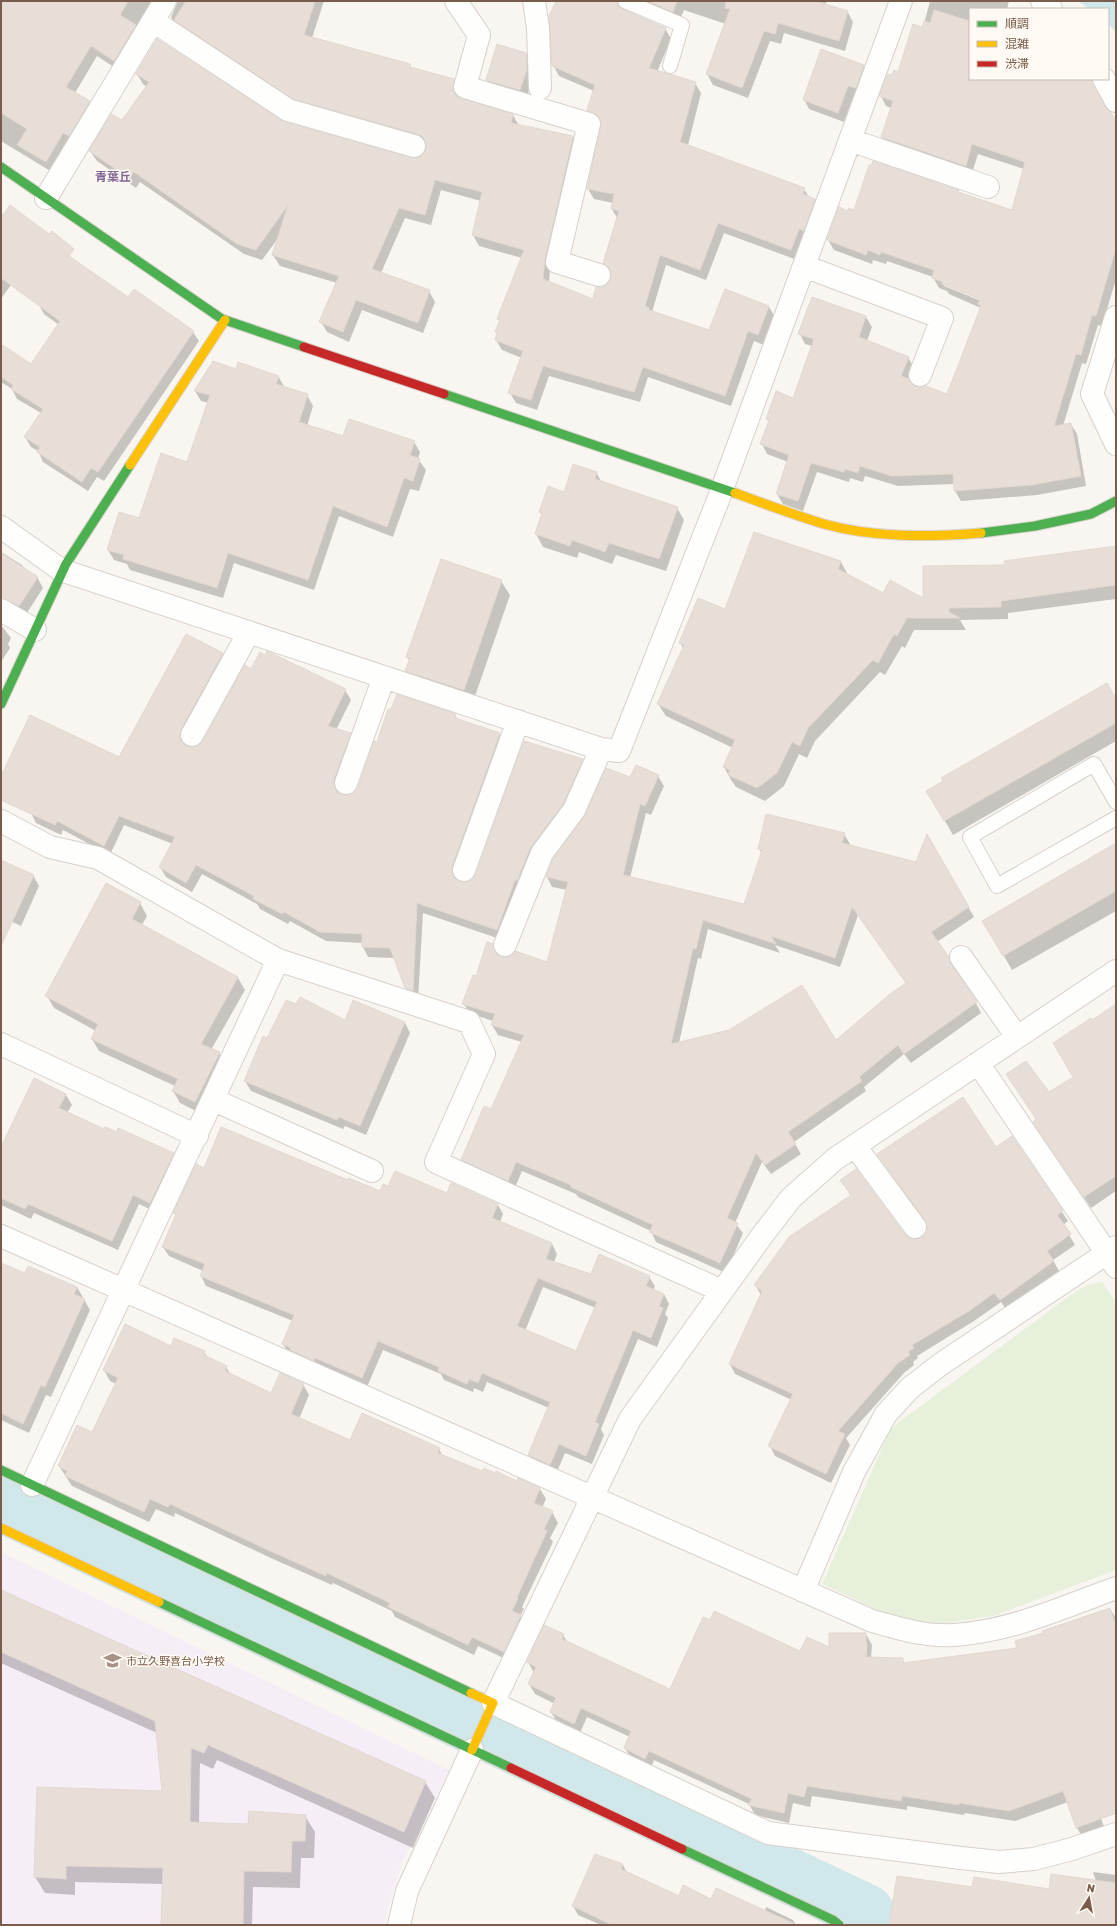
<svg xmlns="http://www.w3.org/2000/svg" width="1117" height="1926" font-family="Rubik,'Noto Sans JP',sans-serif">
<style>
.education{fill:#f6eef6}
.green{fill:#e7f0db}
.water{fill:#d0e8ea}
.shadow{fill:#0003;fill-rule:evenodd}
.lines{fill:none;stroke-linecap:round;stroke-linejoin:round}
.river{stroke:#d0e8ea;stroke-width:56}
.building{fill:#e6ded7;stroke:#e2d8d2;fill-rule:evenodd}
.lane-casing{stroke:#d7d1cb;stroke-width:16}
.street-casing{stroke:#d7d1cb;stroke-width:24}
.fast-casing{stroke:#d9d2cb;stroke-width:11}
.slow-casing{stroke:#d9d2cb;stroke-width:11}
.jam-casing{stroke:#d9d2cb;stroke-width:11}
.lane{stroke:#fefefd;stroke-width:14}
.street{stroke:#fefefd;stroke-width:22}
.fast{stroke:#4caf50;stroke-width:9}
.slow{stroke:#ffc107;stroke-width:9}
.jam{stroke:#c62828;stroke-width:9}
.labels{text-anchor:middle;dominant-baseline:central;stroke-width:3;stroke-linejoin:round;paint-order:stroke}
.poi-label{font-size:11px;fill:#7a5c4d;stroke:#fffaf3;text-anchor:start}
.neighbourhood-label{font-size:12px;font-weight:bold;fill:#846695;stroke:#fffaf3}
</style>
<rect width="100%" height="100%" fill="#f9f5f0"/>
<path class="education" d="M1 1552 449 1770 402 1863 388 1907 385 1925H1Z"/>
<path class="green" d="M1102 1282 1116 1302V1570L993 1616 939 1624 893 1617 822 1584 891 1428 1076 1291 1088 1285Z"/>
<path class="water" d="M1078 1H1116V33L1108 23V9H1089Z"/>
<path class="shadow" d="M1 1H165L120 71 97 56 75 93 89 102 95 112 52 172 1 141Z
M178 1H324L312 38 410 65 412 68 453 80 460 91 459 98 513 115 519 126 573 137 579 148 550 270 549 283 593 300 612 279V275L604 263 617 218 612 209 613 203 594 199 588 189 602 126 594 121 588 110 594 91 559 76 553 65 557 1H827L825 5 847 11 853 22 845 51 784 33 781 44 770 41 748 98 713 85 707 74 726 24 684 10 679 22 626 4 623 9 665 28 671 39 657 72 695 83 701 93 688 145 804 189 809 197 815 199 821 210 797 260 724 233 706 280 666 265 652 312 709 332 726 290 769 307 775 317 764 345 754 341 731 406 648 377 640 402 549 376 537 410 516 403 510 393 522 358 502 350 496 340 498 335 496 332 500 322 498 319 522 258 479 246 473 235 481 201 441 190 431 225 405 218 381 273 429 291 435 302 423 333 362 310 349 342 327 332 321 322 337 283 280 266 273 255 279 237 262 260 244 254 140 182 136 188 97 161 90 151 122 121 147 87 143 84 137 74 284 123 411 159H418L424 155 427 146 300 109 177 28 171 17Z
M930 1H1009L1007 9H970V79H1093L1097 87 1098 96 1116 122V279L1102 326 1098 325 1086 364 1082 363 1063 426 1071 424 1077 434 1086 486 1037 495 961 501 955 491V484L898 486 865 476 863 482 850 478 849 482 817 472 803 511 783 504 777 494 788 462 767 454 762 444 769 423 767 419 793 399 812 346 805 344 800 334 813 298 866 317 872 327 867 341 908 357 914 368 909 381 915 388 948 395 981 308 949 294 947 291 939 288 933 277 887 261 886 264 873 260 872 264 834 250 828 240 839 209 848 212H854L958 191 960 194 1012 211 1024 169 978 154 971 176 888 147 882 137 891 108 886 106 881 96 893 77 898 73 923 28ZM944 284 985 300 984 302 944 286Z
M526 54 532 64V80L526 100 493 90 487 80Z
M864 66 869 76 861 98 854 95 844 122 809 109 804 99Z
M1 214 44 238 1 299Z
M128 299 193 332 199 341 104 481 97 477 88 491 43 462 38 451 31 447 25 437 41 413 17 399 12 389 1 382V362L31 366 59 325 44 314 39 305Z
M237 370 278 376 285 388 307 395 313 406 307 426 344 438 414 442 420 452 418 459 426 470 419 491 410 489 393 537 339 516 314 590 234 563 223 598 130 570 127 564 114 560 108 550 140 519 188 464 209 403 201 401 195 391Z
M596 472 602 483 677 508 684 520 666 571 616 555 612 564 579 552 577 558 543 547 536 534 542 516 540 512Z
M1116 547V599L1008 613V619L960 620 966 630H914L905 648 902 646 885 675 880 672 815 741 807 758 799 754 784 786 765 801 736 787 731 780 724 767 733 748 666 716 658 704 684 649 680 643 726 610 841 562 848 575 883 595 924 600 1006 566Z
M1 552 22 565 24 569 37 577 43 588 25 616 1 610Z
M501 581 510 595 472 705 415 686 406 671 410 661 407 657Z
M1 625 11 638 8 644 10 648 1 662Z
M222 654 228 664 186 739 185 746 193 748 199 747 204 742 251 670 345 690 351 700 336 730 350 734 356 744 339 790V794L342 796H349L354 794 358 788 377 744 455 715 458 720 500 734 506 744 458 876 457 881 460 883H467L472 881 582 760 588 770 503 940 423 913 418 1000 412 998 406 988 395 958 368 957 363 947V943L326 941 290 921 288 924 260 909 257 904 202 874 192 892 166 877 160 867 173 844 124 825 110 855 63 830 61 835 36 823 31 813 1 789V778L119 759Z
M1116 701V741L953 835 928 791Z
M658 776 664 786 651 815 646 813 630 878 744 905 762 854 759 849 844 834 850 844 849 846 916 863 927 836 974 917 937 942 975 1001 981 1013 911 1063 904 1054 864 1087 866 1091 794 1142 801 1154 771 1174 762 1162 735 1223 743 1233 726 1273 656 1242 651 1231 578 1197 576 1194 522 1171 514 1190 468 1169 462 1159 491 1110 522 1042 498 1035 492 1025 493 1021 469 1013 464 1004 492 945 500 958 547 963 567 890 552 887 547 877 554 860 631 778ZM858 915 907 984 836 1041 679 1043 698 958 701 959 708 929 780 953 775 945 840 967Z
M1116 857V911L1012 970 984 921Z
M1 858 3 862 33 875 39 886 21 926 6 919 1 918Z
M140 903 147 916 142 925 238 978 245 990 211 1050 219 1053 226 1066 202 1114 180 1103 173 1091 175 1086 99 1051 92 1039 96 1031 54 1008 47 996Z
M353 1002 405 1023 410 1033 366 1135 345 1126 343 1129 251 1091 245 1081 268 1039 345 1021Z
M1116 1005V1191L1091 1208 1034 1122 1037 1120 1049 1094 1074 1077 1092 1022Z
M66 1095 72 1105 67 1113 104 1130 173 1154 179 1164 156 1212 139 1204 118 1250 34 1213 31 1219 1 1205V1145L3 1146Z
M1012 1137 1068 1221 1063 1225 1075 1245 1053 1260 1059 1271 1006 1309 1001 1302 974 1321 917 1356 918 1358 913 1362 914 1365 904 1373 846 1438 850 1445 831 1483 775 1456 770 1446 792 1400 735 1374 730 1364 761 1295 755 1285 851 1196 841 1180 910 1240H916L923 1238 928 1232V1224L878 1154 996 1148Z
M205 1169 348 1182 381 1192 389 1188 448 1194 498 1205 503 1214 500 1222 552 1244 557 1254 554 1262 592 1275 649 1277 655 1286 653 1290 664 1294 669 1304 665 1314 668 1318 657 1347 638 1339 601 1429 604 1435 592 1464 565 1453 556 1474 535 1465 529 1455 549 1408 487 1382 483 1392 474 1388 473 1392 444 1380 441 1374 383 1350 367 1387 289 1354 283 1344 293 1321 206 1286 201 1276 203 1271 169 1256 163 1247 176 1216 174 1213ZM543 1287 596 1308 577 1352 525 1331Z
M1 1264 25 1274 77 1287 90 1310 51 1397 46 1395 29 1433 1 1420Z
M172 1347 204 1352 208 1358 226 1367 231 1375 271 1394 303 1384 309 1395 299 1419 351 1441 439 1449 443 1456 483 1473 518 1483 519 1480 540 1489 546 1499 542 1508 552 1512 558 1523 550 1538 553 1542 522 1607 524 1609 520 1616 527 1626 510 1661 478 1646 474 1655 395 1617 392 1611 333 1583 332 1585 273 1559 175 1513 174 1517 156 1509 149 1522 72 1486 59 1466 78 1426 93 1433 116 1384 110 1381 104 1370Z
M1110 1609 1116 1618V1788L1092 1795 1105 1829 1083 1838 1077 1828 1068 1802 1015 1821 965 1813 964 1815 907 1806V1810L812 1796 810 1807 793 1803 789 1823 755 1815 749 1804 654 1760 651 1768 631 1758 625 1748 630 1737 587 1717 580 1733 557 1722 551 1712 555 1704 535 1694 529 1684 534 1673 528 1662 563 1635 568 1643 670 1690 800 1652 830 1649 866 1634 872 1645 871 1658 902 1659 905 1664 1018 1648 1044 1634ZM865 1643H867L866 1662H864Z
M1 1621 425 1782 435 1798 413 1848 217 1760 213 1769 200 1763 199 1824 249 1825 305 1816 315 1832 314 1858H301L300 1888 253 1887 252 1925H162L163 1884 75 1882V1895L45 1893 35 1877 163 1792 157 1733 1 1663Z
M623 1865 627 1873 679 1897 712 1900 765 1911 766 1907 793 1920 796 1925H601L578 1915 573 1906Z
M1093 1872 1116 1875V1925H891L973 1888 1050 1890 1096 1881Z"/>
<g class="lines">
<path class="river" d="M1 1504 866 1912 873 1925"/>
</g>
<path class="building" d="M1 1H128L120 15 136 25 114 61 91 46 66 87 90 101 69 136 63 133 46 162 17 145 27 129 1 113Z
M186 1H315L304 35 410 64V67L454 79 453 90 456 96 513 114 511 123 573 136 545 259 543 279 593 299 596 287H602L607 284 611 278V272L608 267 603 263 619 211 611 209 614 194 587 189 601 126 598 116 587 110 595 85 552 66 549 16 556 1H617L618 6 622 9 666 28 649 68 696 82 680 142 805 188 803 194 815 199 804 231 799 229 791 250 718 223 700 270 660 255 645 306 649 308V310L709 330 725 289 769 306 758 335 748 331 725 396 643 367 634 392 543 366 531 400 508 393 523 351 495 340 497 333 495 332 500 320 497 319 524 250 472 235 482 192 435 180 425 215 399 208 372 269 430 290 418 323 356 300 343 332 319 322 339 276 272 255 288 205 256 250 237 244 134 172 129 178 89 151 111 114 122 120 149 82 136 74 157 39 284 122 411 158H417L423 155 426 149V143L423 137 417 134 293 99 174 20Z
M647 1H677L673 12Z
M726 1H815L848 11 839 41 778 23 775 34 764 31 742 88 706 74 730 9 725 8Z
M934 10 970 21V79H1092L1105 107 1111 112 1116 121V248L1096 316 1092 315 1081 355 1076 354 1054 426 1071 423 1081 476 1032 485 954 491 953 474 892 476 860 466 858 473 845 469 844 472 811 463 798 501 776 494 789 455 760 444 769 420 766 419 776 391 793 398 814 339 798 334 812 297 866 316 859 337 909 357 901 376 909 379 915 386H926L947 394 981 306 978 304 980 299 942 284 943 282 932 278 934 270 881 252 880 255 868 250 866 255 827 240 839 207 848 211V208L854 210 869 165 871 166 873 161 959 190 958 192 1012 210 1025 162 972 144 966 166 881 137 893 101 879 96 888 74 892 75 894 70 898 72 913 24 922 27 924 21 930 23Z
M497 44 526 53 527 69 520 90 486 80Z
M821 49 864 65 856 88 848 86 838 113 803 100Z
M10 205 49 234 52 231 74 249 69 256 128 297 134 289 194 331 98 472 91 468 82 482 37 452 40 447 24 437 43 409 11 389 13 385 1 377V344L31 364 60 321 1 278V218Z
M213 361 236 369 238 362 279 376 276 384 308 394 299 422 343 436 349 419 415 441 410 455 420 459 413 481 404 478 387 527 333 506 308 580 228 553 217 588 123 559 124 555 107 550 119 512 139 518 161 453 187 462 210 395 194 391Z
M573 464 597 472 595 479 678 507 659 559 609 543 605 552 572 540 570 546 535 534 542 513 539 512 548 486 564 492Z
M754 532 841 561 838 569 883 593 890 580 923 598V566L1005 565 1004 561 1116 546V585L1001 601V607L949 608V612L960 618H907L897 636 894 634 878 663 873 660 808 728 800 746 792 742 777 773 757 788 728 775 730 770 723 767 735 740 657 704 684 645 679 643 698 598 725 609Z
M1 553 38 577 19 606 1 598Z
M441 559 502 580 464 690 405 671 410 658 406 657Z
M186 634 223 653 181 729 180 735 181 741 186 746 193 747 198 746 203 741 245 665 251 669 260 652 265 655 267 651 346 689 328 726 351 733 334 779V785L336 791 342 795H349L354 793 358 788 374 741 377 742 388 709H391L397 694 456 714 455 718 500 733 452 866V872L454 878 460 882H467L472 880 476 874 524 741 583 759 563 804 530 848 517 881 515 880 497 930 417 903 413 991 405 988 390 948 362 947V934L320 932 284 912 282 914 253 899 254 896 196 865 186 883 159 867 175 837 119 816 104 846 57 821 55 825 1 800V776L30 715 119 757Z
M1107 683 1116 699V723L944 821 926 791 943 781 941 778Z
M636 765 659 775 645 806 640 804 623 875 744 904 762 850 758 849 766 814 845 833 842 843 916 862 927 834 969 907 931 932 949 957 951 964 977 1002 904 1054 898 1045 859 1077 862 1081 788 1132 796 1144 765 1165 756 1153 727 1218 738 1223 720 1263 649 1232 653 1225 571 1187V1185L516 1162 508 1181 461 1160 484 1106 491 1109 524 1035 491 1025 495 1014 462 1004 473 975 476 976 487 942 493 944 495 952 501 957H507L515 951 547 962 568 882 546 877 553 859 584 817 606 768 630 777ZM852 907 906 983 890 994 836 1040 802 985 729 1030 671 1044 693 948 696 949 703 920 776 944 771 936 835 958Z
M1116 843V891L1003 956 982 921Z
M1 860 34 875 1 946Z
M106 883 141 902 132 919 238 977 201 1044 220 1052 195 1102 172 1091 178 1079 91 1039 98 1024 45 996Z
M300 997 345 1020 353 1000 405 1022 360 1126 339 1117 337 1120 244 1081 263 1036 267 1038 286 1000 296 1004Z
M1116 1004V1176L1084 1197 1033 1122 1036 1119 1006 1074 1026 1061 1049 1092 1073 1077 1053 1043 1091 1018 1092 1020Z
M34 1078 66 1094 59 1108 104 1129 105 1127 117 1132 118 1128 174 1153 150 1203 133 1195 112 1241 28 1204 25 1209 1 1198V1147Z
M963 1097 996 1147 1012 1136 1063 1211 1057 1215 1071 1234 1047 1251 1054 1261 1000 1300 994 1293 969 1311 912 1345 914 1348 908 1352 910 1355 898 1363 838 1431 845 1434 826 1474 768 1446 793 1394 729 1364 762 1291 754 1285 789 1237 851 1195 840 1180 856 1169 905 1235 910 1239H916L923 1237 927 1232V1226L925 1220 877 1154Z
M221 1127 348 1180 349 1178 380 1191 383 1184 388 1186 395 1171 447 1193 451 1183 498 1204 492 1218 552 1243 546 1259 591 1274 599 1254 650 1276 646 1286 664 1294 659 1306 663 1308 651 1338 633 1330 595 1422 599 1424 586 1456 559 1444 550 1465 528 1455 550 1402 482 1373 478 1383 469 1379 467 1384 438 1371 439 1367 378 1341 362 1378 315 1358 314 1361 290 1350 291 1348 282 1344 294 1315 200 1276 205 1264 162 1247 176 1214 173 1213 196 1164 204 1168ZM538 1278 597 1302 576 1351 517 1326Z
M1 1263 25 1273 28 1266 77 1287 74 1294 85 1299 45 1387 41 1385 23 1424 1 1413Z
M125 1324 171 1346 174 1338 205 1351 204 1355 227 1366 225 1371 271 1393 280 1373 304 1384 291 1414 350 1440 362 1413 440 1448 438 1453 482 1471 484 1468 495 1473 496 1471 517 1481 518 1478 540 1488 534 1503 553 1511 544 1529 547 1531 517 1597 518 1598 512 1611 521 1615 504 1652 472 1637 468 1645 388 1607 390 1603 327 1573 326 1576 266 1549 170 1504 168 1507 150 1499 144 1512 65 1476 67 1471 58 1466 77 1425 92 1432 118 1378 103 1370Z
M1 1590 426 1781 404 1832 208 1745 204 1753 191 1748 190 1822 248 1824 249 1811 306 1815 305 1841H292L291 1872 244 1871 243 1925H161L163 1868 66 1866V1879L34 1877 37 1787 162 1791 155 1721 1 1652Z
M1110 1608 1116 1626V1813L1076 1828 1063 1791 1009 1811 959 1803V1805L902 1796 901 1801 807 1786 804 1797 788 1793 784 1813 748 1805 752 1799 649 1751 645 1759 624 1748 631 1731 581 1708 574 1724 550 1712 556 1698 528 1684 536 1667 527 1662 544 1625 564 1634 562 1639 670 1689 703 1617 710 1620 714 1611 800 1651 807 1637 829 1647V1633H866V1657L903 1658V1663L1017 1648 1015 1641 1043 1633 1042 1631Z
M595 1854 623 1864 621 1869 679 1896 683 1885 711 1899 716 1888 797 1925H612L572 1906Z
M1051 1874 1116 1883V1925H889L897 1876 972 1887 974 1877 1049 1889Z"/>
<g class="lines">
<defs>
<path id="lane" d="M625 1 682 25 670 66
M1116 802 1094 764 970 837 997 886 1116 818"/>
<path id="street" d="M456 1 479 35 465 87 589 124 557 262 599 275
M534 1 538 28 540 88
M1042 1 1051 9
M153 21 288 110 414 146
M1104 79 1116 101
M850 140 988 187
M46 198 165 1
M804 266 942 318 920 375
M1116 317 1092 394 1116 444
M1 527 61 570 601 749 619 751 720 495 901 1
M1 610 35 630
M192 735 249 632
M346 783 384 677
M1 821 50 847 98 858 278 960 469 1022 484 1054 436 1162 722 1291
M464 870 518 721
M505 945 542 853 574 810 601 749
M961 957 1017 1037
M1116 971 835 1159 791 1198 764 1233 630 1419 493 1703 768 1833 961 1858 999 1862 1034 1859 1072 1849 1116 1834
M1 1044 197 1136
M978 1063 1116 1267
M214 1100 372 1171
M855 1146 915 1227
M1 1236 872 1621C898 1628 925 1637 953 1635 1009 1632 1064 1607 1116 1588
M32 1485 278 960
M803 1591 854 1472 886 1414 910 1388 941 1364 1116 1247
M399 1925 407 1891 472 1750"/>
<path id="fast" d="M1 167 222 319 304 347
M444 394 735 493
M981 533 1035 526 1091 514 1116 501
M1 704 66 564 130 465
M1 1470 471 1693
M159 1602 511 1768
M682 1849 833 1920 839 1925"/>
<path id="slow" d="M130 465 225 320
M735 493C765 504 794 515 824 524 874 538 930 537 981 533
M1 1528 159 1602
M471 1693 493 1703 472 1750"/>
<path id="jam" d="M304 347 444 394
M511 1768 682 1849"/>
</defs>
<use href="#lane" class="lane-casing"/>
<use href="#street" class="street-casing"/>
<use href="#fast" class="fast-casing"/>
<use href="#slow" class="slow-casing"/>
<use href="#jam" class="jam-casing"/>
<use href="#lane" class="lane"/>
<use href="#street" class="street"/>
<use href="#fast" class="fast"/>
<use href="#slow" class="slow"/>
<use href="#jam" class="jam"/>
</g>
<defs>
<symbol id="school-bare" viewBox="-9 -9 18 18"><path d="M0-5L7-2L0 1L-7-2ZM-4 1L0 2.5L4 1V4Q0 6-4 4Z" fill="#a69286" stroke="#fffaf3" stroke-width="2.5" paint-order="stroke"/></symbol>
</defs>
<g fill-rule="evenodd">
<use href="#school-bare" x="100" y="1648" width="25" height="25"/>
</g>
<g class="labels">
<g class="poi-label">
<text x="126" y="1661">市立久野喜台小学校</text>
</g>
<g class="neighbourhood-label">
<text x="113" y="177">青葉丘</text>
</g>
</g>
<rect width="1117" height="1926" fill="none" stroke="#7a5c4d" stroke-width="4"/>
<rect x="969" y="8" width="140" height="72" fill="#fffaf3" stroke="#cabbb1"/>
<rect x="977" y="21" width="20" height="6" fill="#4caf50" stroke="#cabbb1"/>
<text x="1005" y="28" font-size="12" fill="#7a5c4d">順調</text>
<rect x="977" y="41" width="20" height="6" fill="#ffc107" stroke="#cabbb1"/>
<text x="1005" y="48" font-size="12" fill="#7a5c4d">混雑</text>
<rect x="977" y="61" width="20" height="6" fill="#c62828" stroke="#cabbb1"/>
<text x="1005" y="68" font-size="12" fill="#7a5c4d">渋滞</text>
<g transform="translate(1089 1898) rotate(11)" stroke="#fffaf3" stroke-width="3" paint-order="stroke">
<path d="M0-3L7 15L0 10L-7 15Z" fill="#7a5c4d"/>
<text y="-6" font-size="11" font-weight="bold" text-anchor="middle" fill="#7a5c4d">N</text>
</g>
</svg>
